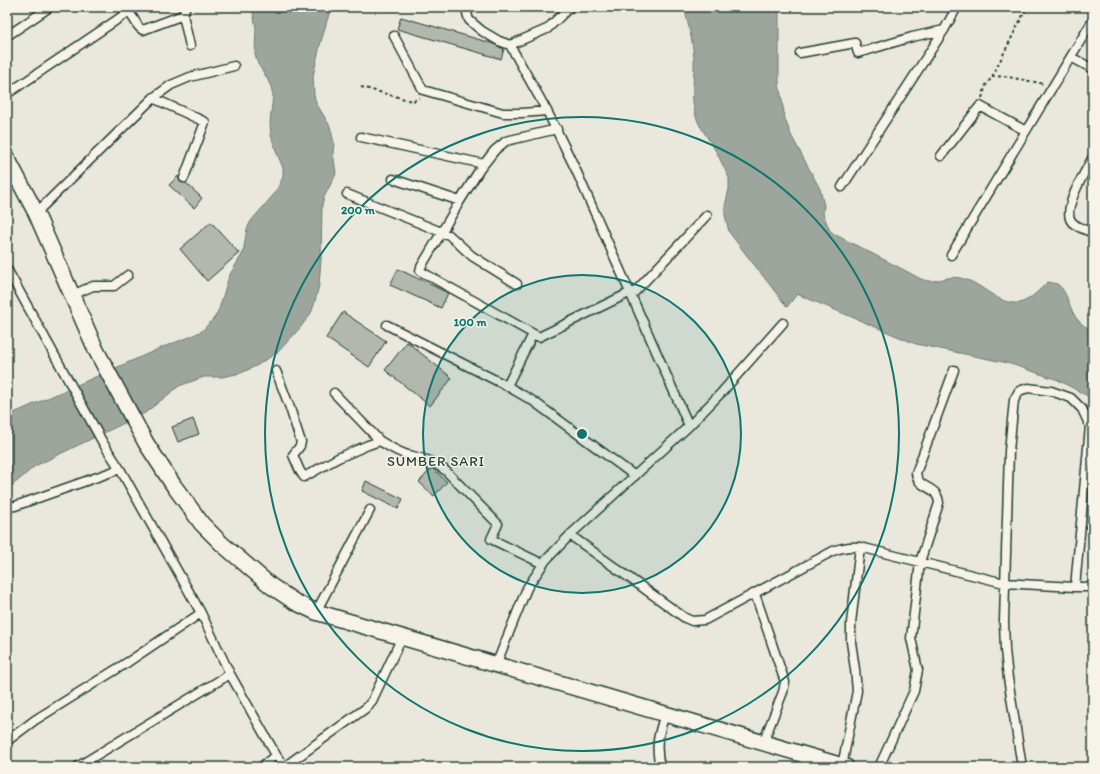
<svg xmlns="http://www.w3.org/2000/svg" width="1100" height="774" font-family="Itim,sans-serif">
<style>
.water{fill:#9ca69c;stroke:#6a7c72}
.building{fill:#b2b8ae;stroke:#1f3d34}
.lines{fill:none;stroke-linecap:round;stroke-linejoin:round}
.street-casing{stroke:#1f3d34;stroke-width:11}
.highway-casing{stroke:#1f3d34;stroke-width:18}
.path{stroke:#1f3d34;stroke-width:2;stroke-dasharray:3 3;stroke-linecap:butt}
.street{stroke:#f7f3e8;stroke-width:8}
.highway{stroke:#f7f3e8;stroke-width:15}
.ring{fill:none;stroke:#0f766e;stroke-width:2}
.labels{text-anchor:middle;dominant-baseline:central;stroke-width:3;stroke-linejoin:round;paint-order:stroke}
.quarter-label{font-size:14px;letter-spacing:1px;fill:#1f3d34;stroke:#f7f3e8}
.centre{fill:#0f766e;stroke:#f7f3e8;stroke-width:2}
.ring-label{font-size:12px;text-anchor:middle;font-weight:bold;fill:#0f766e;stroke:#f7f3e8;stroke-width:3;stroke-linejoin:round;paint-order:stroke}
</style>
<rect width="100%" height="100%" fill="#eae8dd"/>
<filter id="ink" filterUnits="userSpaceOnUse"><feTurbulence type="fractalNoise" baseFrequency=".025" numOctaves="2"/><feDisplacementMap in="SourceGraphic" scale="8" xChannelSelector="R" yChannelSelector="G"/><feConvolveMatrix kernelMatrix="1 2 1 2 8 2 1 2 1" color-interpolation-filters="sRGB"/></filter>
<g filter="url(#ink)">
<path class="water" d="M252 7H331L320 45 313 76 314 95 316 103 330 126 334 143 333 152 336 174 324 197 322 205 321 259 319 285 314 305 311 313 300 328 278 352 256 366 241 373 222 377H204L179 386 145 413 35 466 7 490V416L163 347 187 338 202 331 215 317 219 309 229 276 243 253 247 229 251 221 275 193 283 177V168L276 151 271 135 270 123 273 95 271 87 267 78 258 64 255 54 256 28Z
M684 7H779V83L785 119 791 135 820 189 824 206 823 214 830 231 836 235C859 247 883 259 906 271 912 274 921 280 928 281 941 282 949 274 964 279 983 284 998 305 1019 303 1030 301 1040 289 1048 282 1051 283 1055 283 1057 284 1073 295 1066 321 1093 330V399L1058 380 1008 363 916 344 797 294 787 307 745 253 729 232 725 215V206L729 189V178L717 153 699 124C688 99 695 84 694 59 693 41 688 24 684 7Z"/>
<path class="building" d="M401 17 491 43 504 49 501 59 397 29Z
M178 176 180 182 186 183 202 198 194 208 169 185Z
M211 222 239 253 207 281 180 249Z
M398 269 448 293 441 308 390 285Z
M343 312 386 341 369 367 326 338Z
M407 342 452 378 430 406 385 370Z
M193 419 199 434 178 442 172 427Z
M432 468 447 482 434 496 419 482Z
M366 481 403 499 398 509 362 491Z"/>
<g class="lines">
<defs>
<path id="street" d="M185 7V9L183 15 190 46
M470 7 467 13 469 20 482 31 499 41 510 45 547 29 570 7
M7 36 50 7
M394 36 423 90 503 113H522L547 111
M510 45 547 111 575 168 689 426
M800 53 855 43 858 53 912 37 944 30
M1071 57 1093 69
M7 94 124 15 128 13C136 17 135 27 143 30L183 15
M153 98 205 122 184 178
M557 129 506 141 495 150 480 169 460 201 421 267 420 271 539 337 631 292
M361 137 484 164
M941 156 980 106 1026 131
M1093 157C1087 169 1059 212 1073 223 1078 228 1087 230 1093 233
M393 179 460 201
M842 187 944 30 957 7
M347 194 449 235 472 256 517 284
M36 213 153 98 171 85 190 77 234 66
M951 255 1093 20
M7 269 103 443 120 469 201 613 230 674 276 755 284 767
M72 295 93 286H114L128 275
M632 295 707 215
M387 325 507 386 533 401 635 476
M276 371 290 408 301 442 300 446 293 455 300 471 304 477 338 458 368 445 380 441C388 446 396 451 405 454 423 459 431 459 446 471L498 524 491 539 543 564
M507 386 533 334
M334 393 380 441
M7 507 15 506 120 469
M570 535 685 618 692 621 705 620 833 551C843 547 850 546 860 547L1004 583 1075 587H1093
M755 594 785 682 783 692 763 743
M316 612 370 510
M496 665 527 588 546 560 570 535 689 426 722 392 783 323
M7 741 35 720 128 662 201 613
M842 766 857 691 855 669 851 642V623L860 547
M77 767 230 674
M261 767 276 755
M284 767 366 708 372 701 402 637
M660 767C655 744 658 736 665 714
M803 767 807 756
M879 767 914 691 918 670 911 638 912 630 920 562 939 503C937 483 918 491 916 473L954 370
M1022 767 1008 678 1005 650 1004 621 1009 451 1014 400 1019 391 1028 388 1051 391 1071 398 1082 409 1090 426 1075 587"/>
<path id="highway" d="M7 158 36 213 96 350 146 443 174 486 202 524 222 544 271 586 295 602 316 612 846 767"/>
</defs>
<use href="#street" class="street-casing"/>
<use href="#highway" class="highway-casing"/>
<path class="path" d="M992 77 1003 76 1045 84
M361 87 412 101 416 100 419 98
M982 98 986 85 992 77 1027 7"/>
<use href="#street" class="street"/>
<use href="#highway" class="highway"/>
</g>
</g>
<circle cx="582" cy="434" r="159" fill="#0f766e" fill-opacity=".12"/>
<g class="ring">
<circle cx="582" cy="434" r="159"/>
<circle cx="582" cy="434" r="317"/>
</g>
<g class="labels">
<g class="quarter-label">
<text x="436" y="461">SUMBER SARI</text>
</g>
</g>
<circle cx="582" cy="434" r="6" class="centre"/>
<g class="ring-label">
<text x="358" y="214">200 m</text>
<text x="470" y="326">100 m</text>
</g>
<rect width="1100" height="774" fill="none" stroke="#f7f3e8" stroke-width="24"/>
<rect x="12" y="12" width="1076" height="750" fill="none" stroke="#1f3d34" stroke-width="1.5" filter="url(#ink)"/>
</svg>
